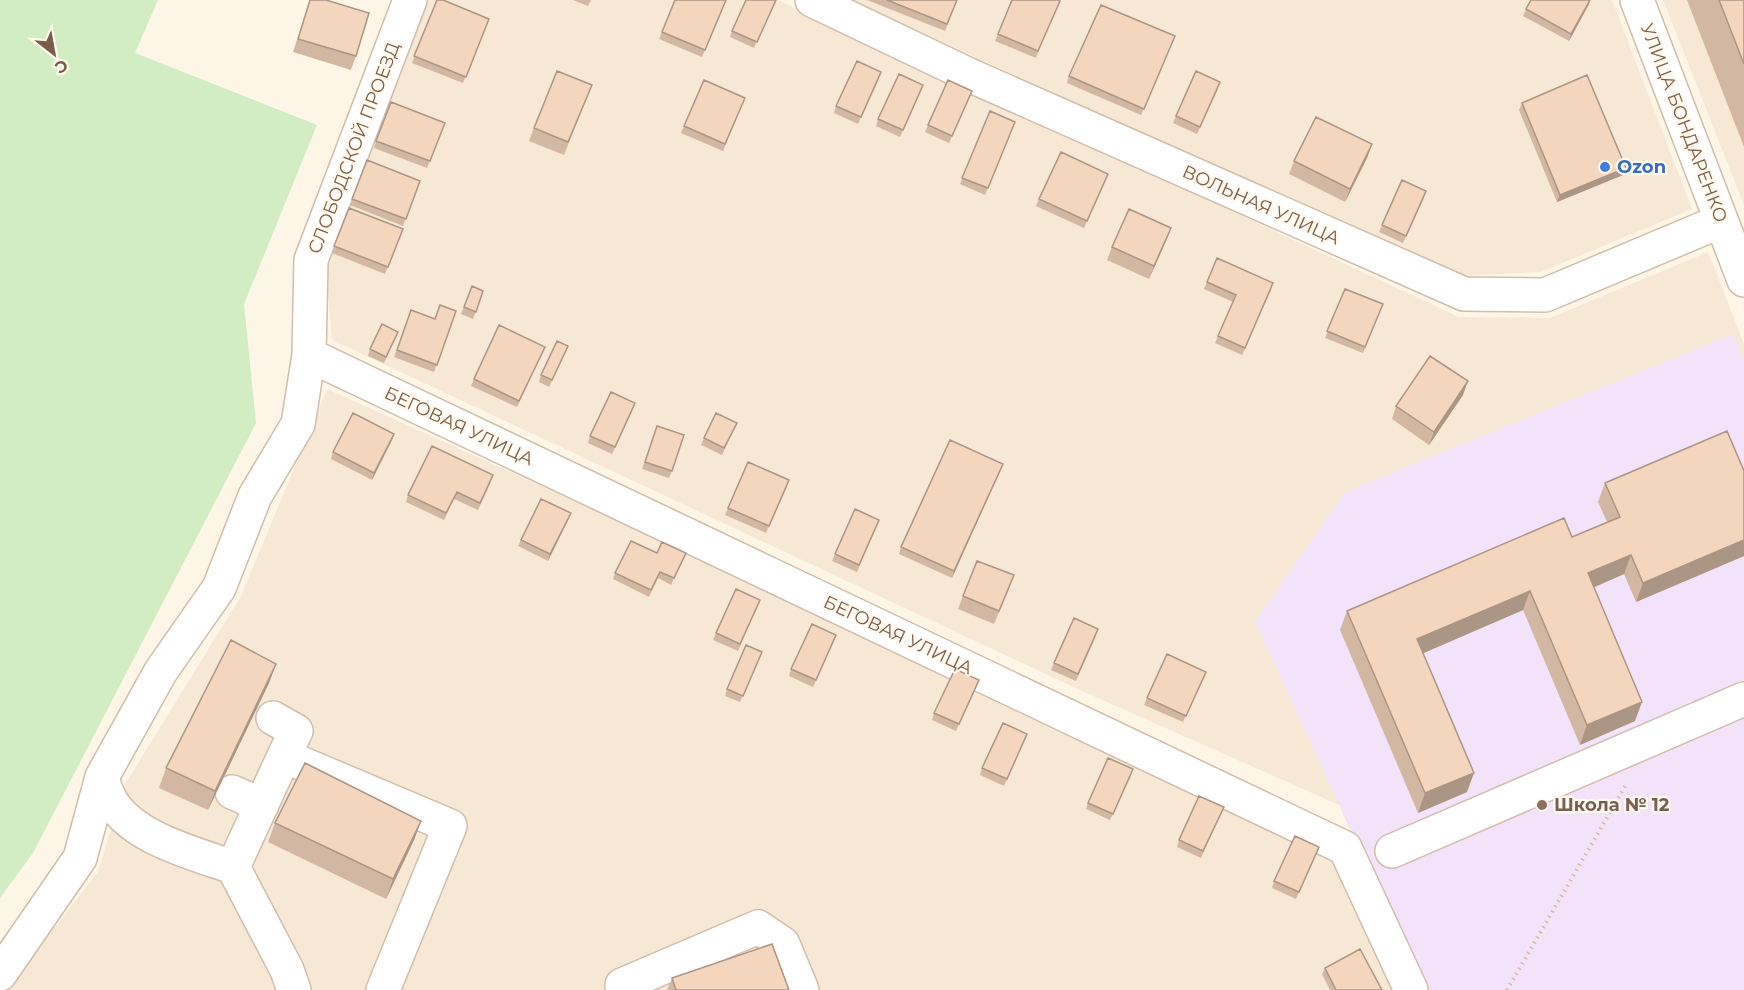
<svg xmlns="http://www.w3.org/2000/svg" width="1744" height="990" font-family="Montserrat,sans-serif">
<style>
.residential{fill:#f6e8d4}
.education{fill:#f3e3fa}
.green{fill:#d2ecc4}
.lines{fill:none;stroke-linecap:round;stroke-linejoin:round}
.minor-casing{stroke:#d0beab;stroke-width:36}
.path{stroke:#dab99f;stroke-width:4;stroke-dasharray:1.5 4.5;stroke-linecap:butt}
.minor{stroke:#fff;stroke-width:33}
.wall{fill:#d2b7a3}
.shaded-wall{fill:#ab9584}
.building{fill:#f4d5bd;stroke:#ab9584;stroke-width:1.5}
.shop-dot{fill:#3f7fe0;stroke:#fff9ee;stroke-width:2}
.education-dot{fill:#8d6e63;stroke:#fff9ee;stroke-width:2}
.labels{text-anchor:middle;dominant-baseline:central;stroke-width:4.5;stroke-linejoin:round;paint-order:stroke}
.street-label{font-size:18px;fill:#795c49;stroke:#fff9ee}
.shop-label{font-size:18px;font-weight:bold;fill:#366cbe;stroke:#fff9ee;text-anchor:start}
.education-label{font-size:18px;font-weight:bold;fill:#785e54;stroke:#fff9ee;text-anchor:start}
</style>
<rect width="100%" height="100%" fill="#fdf6e7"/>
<path class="residential" d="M428 0H778L1459 317 1550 318 1708 252 1744 344V990H5L98 872 124 786 241 596 327 389 983 686 1319 847 1351 832 1339 805 1080 690 332 340 325 254Z
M851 0H1612L1692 209 1541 272 1454 276Z
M1663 0H1744V205Z"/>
<path class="education" d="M1733 334 1744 362V990H1424L1255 621 1345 492Z"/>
<path class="green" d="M0 0H158L135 53 317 125 244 304 256 423 33 853 0 898Z"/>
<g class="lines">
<defs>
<path id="minor" d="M812 0 967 74 1464 294 1545 295 1721 221
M1637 0 1744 280
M309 355 1345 848 1411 990
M273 718 296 731 284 756
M102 777C104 783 105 789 108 795 127 837 193 853 233 867L287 970 294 990
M232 792 262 805
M1392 851 1744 699
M233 867 284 756 450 826 383 990
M0 974 80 858 102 777 161 671 219 588 255 496 298 424 309 355 311 260 410 0
M624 990 622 985 758 927 783 944 802 990"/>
</defs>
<use href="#minor" class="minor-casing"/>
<path class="path" d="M1507 990 1627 783"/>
<use href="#minor" class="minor"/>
</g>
<path class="wall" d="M310 0 356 56 351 70 293 52Z
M437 0 489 19 463 83 412 63Z
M573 0H591L588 6Z
M675 0H726L702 57 659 39Z
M776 0 754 48 730 37 732 31Z
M867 0H957L945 31Z
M1058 0 1036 58 995 41 998 34Z
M1687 0H1744V147Z
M1589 4 1569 41 1523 16 1526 9Z
M1175 36 1141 115 1067 83 1069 76Z
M879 79 858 124 834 113 836 106Z
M592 85 564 155 529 141 534 128Z
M923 85 900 137 876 126 878 119Z
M1218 89 1197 134 1173 123 1176 116Z
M972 91 949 143 925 132 928 125Z
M745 98 723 151 681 133 684 126Z
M1522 103 1626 168 1623 175 1557 202 1519 110Z
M990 111 1015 122 985 195 960 184Z
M445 123 427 168 374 148 376 141Z
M1372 144 1367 158 1345 202 1289 174 1294 161Z
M367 160 420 181 403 226 350 205Z
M1108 174 1084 228 1036 206 1039 199Z
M1424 198 1403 243 1379 232 1382 225Z
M349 208 403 229 385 274 332 253Z
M1171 228 1166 241 1149 279 1107 260 1112 247Z
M1217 258 1271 290 1242 355 1215 343 1233 302 1204 289Z
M472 286 483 291 473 319 461 314Z
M1345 289 1383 304 1363 353 1325 338Z
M411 310 435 319 456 311 434 372 394 357Z
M398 332 384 363 368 356 370 349Z
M568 346 549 387 539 382 541 375Z
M545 347 517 407 471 386 474 379Z
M1463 395 1429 445 1392 419 1396 406Z
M633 409 612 454 588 443 590 436Z
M737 423 722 455 701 445 704 438Z
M657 426 672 471 669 478 642 469Z
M394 434 372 480 331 459 333 452Z
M1000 471 952 578 899 554 901 547Z
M1744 471V556L1636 602 1624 574 1594 587 1635 721 1580 745 1523 610 1423 653 1467 792 1418 813 1340 630 1347 611 1572 537 1607 522 1598 502 1605 483Z
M491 482 478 510 454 499 444 520 406 502 408 495Z
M787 487 766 533 725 515 728 508Z
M571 513 568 520 548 561 518 546 521 540Z
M879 520 857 572 832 561 835 554Z
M657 553 683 560 671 585 658 578 649 597 613 579 615 573Z
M1009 589 994 624 958 609 963 596Z
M760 600 738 651 713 640 716 633Z
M836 635 813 687 789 676 791 669Z
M1096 636 1076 681 1051 670 1054 663Z
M762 652 740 702 725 696 727 689Z
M276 664 269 683 208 810 159 788 166 768Z
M1203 678 1183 722 1144 705 1147 698Z
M979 680 956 731 932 720 934 713Z
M1027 734 1004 786 980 775 982 768Z
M1131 776 1110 820 1086 809 1088 803Z
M1224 807 1201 858 1177 847 1179 840Z
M421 821 414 840 386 899 268 842 275 823Z
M1316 854 1296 899 1272 888 1274 881Z
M1325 968 1382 990H1330L1322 974Z
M672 978 789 990H667Z"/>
<path class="shaded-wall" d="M1590 0 1589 4 1569 41 1571 34Z
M1372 144 1367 158 1345 202 1350 189Z
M1626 168 1623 175 1557 202 1560 195Z
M1171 228 1166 241 1149 279 1154 266Z
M1468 381 1463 395 1429 445 1434 432Z
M394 434 392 440 372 480 374 473Z
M1003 464 1000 471 952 578 954 571Z
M571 513 568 520 548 561 550 554Z
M1744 540V556L1636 602 1643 583Z
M1631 555 1624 574 1581 593 1588 573Z
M1530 591 1523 610 1410 659 1417 639Z
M276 664 269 683 208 810 215 791Z
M1642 702 1635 721 1580 745 1587 725Z
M1474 773 1467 792 1418 813 1425 793Z
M421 821 414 840 386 899 393 879Z"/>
<path class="building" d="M310 0H326L369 13 356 56 298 39Z
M437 0H443L489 19 466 77 414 56Z
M675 0H726L705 50 662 32Z
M746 0H776L757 42 732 31Z
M887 0H957L947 24Z
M1012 0H1058L1060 1 1038 51 998 34Z
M1531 0H1590L1571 34 1526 9Z
M1719 0H1744V64Z
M1101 5 1175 36 1144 109 1069 76Z
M857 61 881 72 861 117 836 106Z
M557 71 592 85 568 142 534 128Z
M1196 71 1220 82 1200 127 1176 116Z
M899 74 923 85 903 130 878 119Z
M1587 75 1626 168 1560 195 1522 103Z
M704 80 745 98 725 144 684 126Z
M948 80 972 91 952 136 928 125Z
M391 102 445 123 430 161 376 141Z
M990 111 1015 122 988 188 962 178Z
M1316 117 1372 144 1350 189 1294 161Z
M1061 152 1108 174 1087 221 1039 199Z
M367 160 420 181 406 219 352 199Z
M1402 180 1426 191 1406 236 1382 225Z
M349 208 403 229 388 267 334 246Z
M1129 209 1171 228 1154 266 1112 247Z
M1217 258 1273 283 1245 348 1218 336 1236 295 1207 282Z
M472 286 483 291 476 312 464 307Z
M1345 289 1383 304 1365 347 1327 331Z
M440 305 456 311 437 365 397 350 411 310 435 319Z
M382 324 398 332 386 357 370 349Z
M499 325 545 347 519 401 474 379Z
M557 341 568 346 552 380 541 375Z
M1430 356 1468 381 1434 432 1396 406Z
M611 392 635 403 615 447 590 436Z
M353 413 394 434 374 473 333 452Z
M716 413 737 423 724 448 704 438Z
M657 426 684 435 672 471 645 462Z
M1727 431 1744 471V540L1643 583 1631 555 1588 573 1642 702 1587 725 1530 591 1417 639 1474 773 1425 793 1347 611 1564 518 1572 537 1620 517 1605 483Z
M950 440 1003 464 954 571 901 547Z
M432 446 493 475 480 503 457 492 446 513 408 495Z
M748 462 789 480 769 526 728 508Z
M541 499 571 513 550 554 521 540Z
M855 509 879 520 859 565 835 554Z
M631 541 657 553 662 542 686 553 674 578 660 572 651 590 615 573Z
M977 561 1014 575 999 611 963 596Z
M736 589 760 600 740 644 716 633Z
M1074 618 1098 629 1078 674 1054 663Z
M812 624 836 635 816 680 791 669Z
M231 640 276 664 215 791 166 768Z
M746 645 762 652 743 696 727 689Z
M1167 654 1206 672 1186 716 1147 698Z
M955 669 979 680 959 724 934 713Z
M1003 723 1027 734 1007 779 982 768Z
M1108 758 1133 769 1113 814 1088 803Z
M305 763 421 821 393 879 275 823Z
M1199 796 1224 807 1203 851 1179 840Z
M1295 836 1319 847 1299 892 1274 881Z
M772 944 789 990H676L672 978Z
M1360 949 1382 990H1336L1325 968Z"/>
<circle class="shop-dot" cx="1605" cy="167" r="6"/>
<circle class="education-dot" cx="1542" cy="805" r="6"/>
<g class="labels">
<g class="street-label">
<text transform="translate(1684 123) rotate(69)">УЛИЦА БОНДАРЕНКО</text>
<text transform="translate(354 148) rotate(-69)">СЛОБОДСКОЙ ПРОЕЗД</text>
<text transform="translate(1261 205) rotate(24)">ВОЛЬНАЯ УЛИЦА</text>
<text transform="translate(459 426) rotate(25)">БЕГОВАЯ УЛИЦА</text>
<text transform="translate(898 635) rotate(25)">БЕГОВАЯ УЛИЦА</text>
</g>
<g class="shop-label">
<text x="1617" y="167">Ozon</text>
</g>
<g class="education-label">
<text x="1554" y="805">Школа № 12</text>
</g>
</g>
<g transform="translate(54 54) rotate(149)" stroke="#fff9ee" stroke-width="4.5" paint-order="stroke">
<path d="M0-4.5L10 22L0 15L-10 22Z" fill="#795c49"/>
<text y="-9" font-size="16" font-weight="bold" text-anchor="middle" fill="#795c49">С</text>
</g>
</svg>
